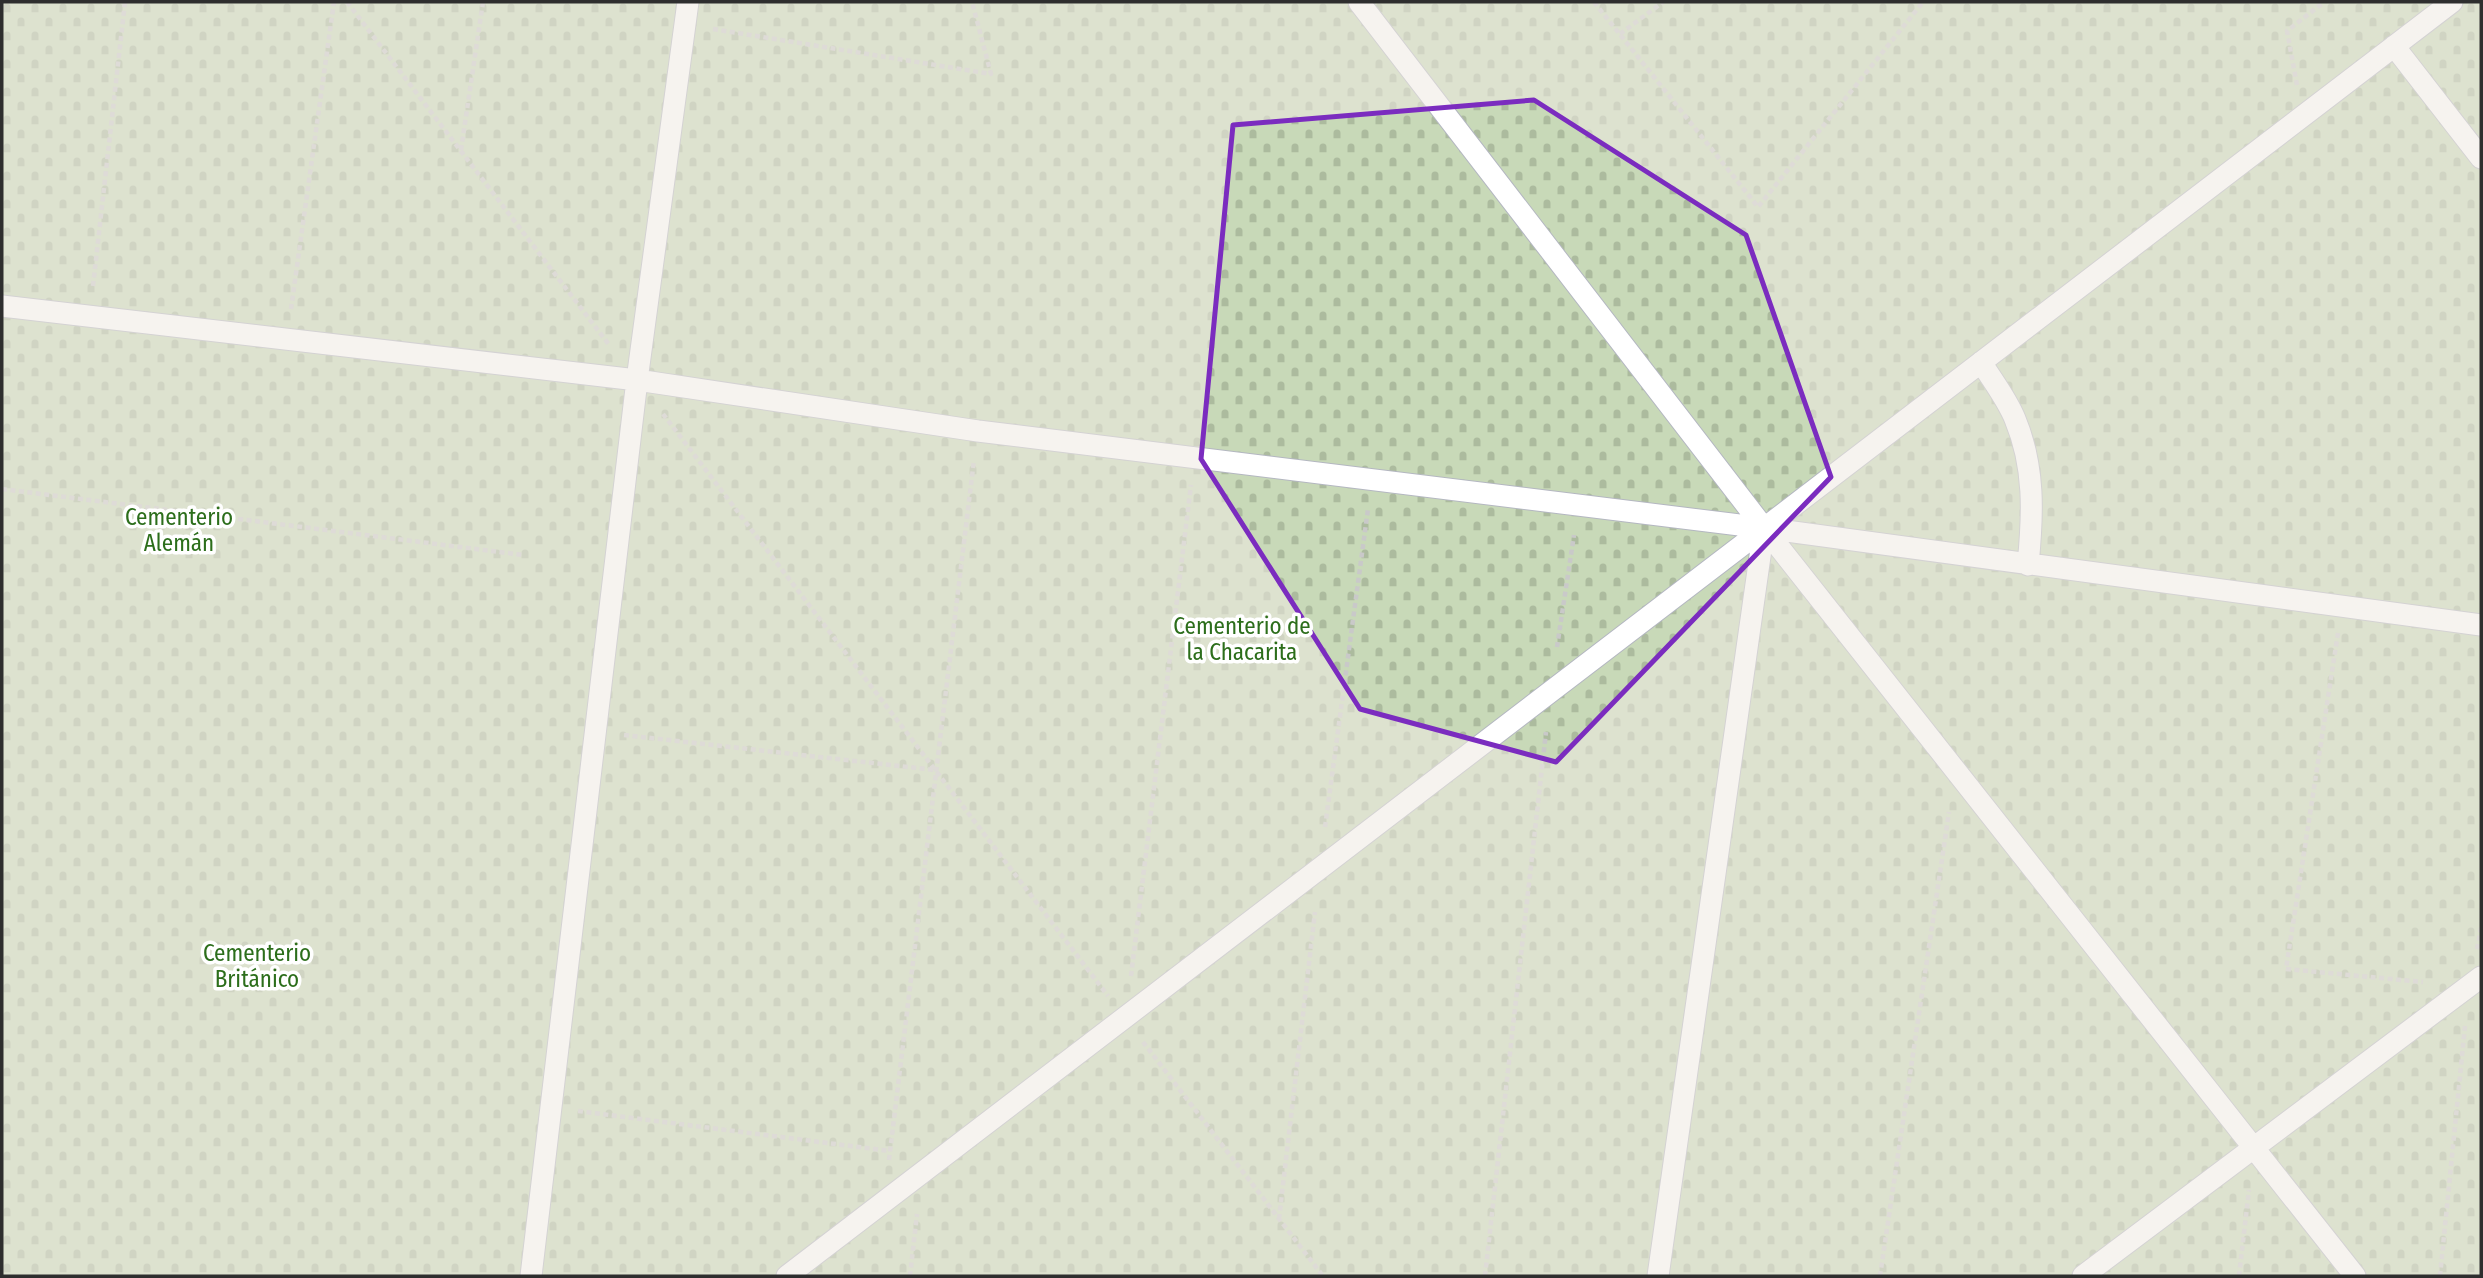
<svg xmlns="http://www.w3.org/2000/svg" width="2483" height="1278" font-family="'Fira Sans Condensed',sans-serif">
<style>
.cemetery{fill:url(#cemetery-stones)}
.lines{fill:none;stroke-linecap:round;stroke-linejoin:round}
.lane-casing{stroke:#b4b7c1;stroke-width:23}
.path{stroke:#c9c9c9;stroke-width:4.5;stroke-dasharray:5 3.5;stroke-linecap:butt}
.lane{stroke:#fff;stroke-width:21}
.marked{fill:none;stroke:#7b2cbf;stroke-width:5;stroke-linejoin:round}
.labels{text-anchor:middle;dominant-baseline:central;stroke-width:7;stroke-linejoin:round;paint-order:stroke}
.park-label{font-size:23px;fill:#2c6e1b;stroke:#fff}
</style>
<defs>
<pattern id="cemetery-stones" width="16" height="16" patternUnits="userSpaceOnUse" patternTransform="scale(1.75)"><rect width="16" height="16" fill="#c8d9b8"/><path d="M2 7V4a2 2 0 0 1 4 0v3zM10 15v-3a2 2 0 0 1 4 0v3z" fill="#acbb9e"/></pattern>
</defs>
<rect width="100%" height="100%" fill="#efe9e1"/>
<path class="cemetery" d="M2 2H2481V1276H2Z"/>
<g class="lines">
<defs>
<path id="lane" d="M1359 2 1764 528 2355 1276
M2394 46 2481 158
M2 306 637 380 978 431 1764 528 2481 625
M1981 362C1992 380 2007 399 2015 419 2035 467 2033 514 2028 565
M531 1276 637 380 688 2
M787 1276 2452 2
M1658 1276 1764 528
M2083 1276 2481 977"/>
</defs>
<use href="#lane" class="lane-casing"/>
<path class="path" d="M347 2 610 346
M1594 2 1758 207 1923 2
M713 29 991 74 972 2
M1620 34 1663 2
M2297 85 2287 31 2324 2
M461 150 483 2
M93 286 125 2
M291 309 334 2
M663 414 1108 996
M2 489 523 555
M2338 633 2286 969 2423 982
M1557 647 1574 535
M624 735 935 770
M1325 827 1368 509
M2477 949 2481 928
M1131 976 1191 485
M1143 1042 1323 1276
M578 1111 890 1151
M889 1160 974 460
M1279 1219 1315 912
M910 1276 917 1214
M1485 1276 1546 732
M1880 1276 1949 812
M2239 1276 2249 1190
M2440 1276 2465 1026"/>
<use href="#lane" class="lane"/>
</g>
<path d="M0 0H2483V1278H0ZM1534 100 1746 235 1831 477 1556 762 1360 709 1201 459 1233 125Z" fill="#efe9e1" fill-opacity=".55" fill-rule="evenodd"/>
<path class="marked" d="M1534 100 1746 235 1831 477 1556 762 1360 709 1201 459 1233 125Z"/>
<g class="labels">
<g class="park-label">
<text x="179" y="517">Cementerio<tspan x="179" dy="26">Alemán</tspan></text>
<text x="1242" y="626">Cementerio de<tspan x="1242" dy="26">la Chacarita</tspan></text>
<text x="257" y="953">Cementerio<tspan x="257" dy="26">Británico</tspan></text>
</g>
</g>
<rect width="2483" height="1278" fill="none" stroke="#2e2e2e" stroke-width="7"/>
</svg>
